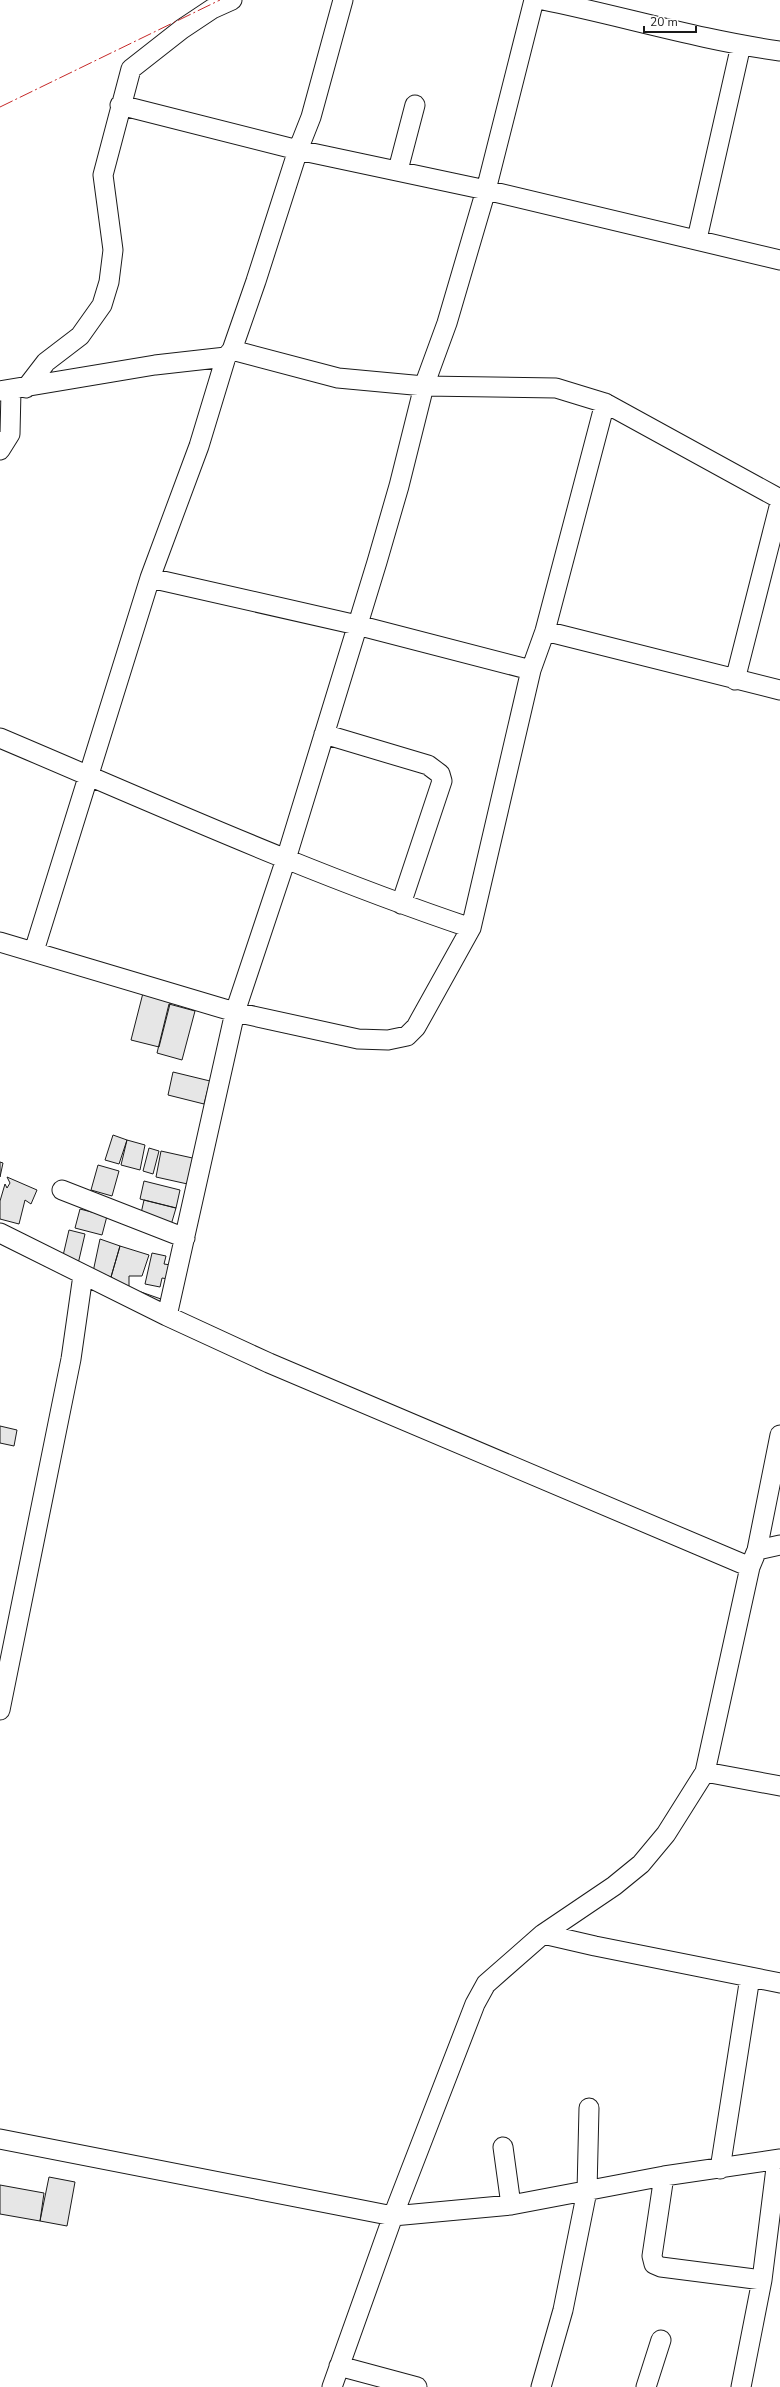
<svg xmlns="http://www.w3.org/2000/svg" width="780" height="2387" font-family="'Nunito Sans',sans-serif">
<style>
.building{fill:#e6e6e6;stroke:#1a1a1a}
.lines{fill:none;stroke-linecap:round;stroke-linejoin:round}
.minor-casing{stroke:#1a1a1a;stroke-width:21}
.minor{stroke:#fff;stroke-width:19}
.power{stroke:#c62828;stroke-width:1;stroke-dasharray:14 3 2 3;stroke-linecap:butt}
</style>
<rect width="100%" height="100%" fill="#fff"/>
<path class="building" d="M143 993 171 1000 159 1047 131 1040Z
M169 1004 195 1011 182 1060 157 1053Z
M173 1072 210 1081 204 1104 168 1095Z
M113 1135 127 1140 119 1164 105 1160Z
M127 1140 145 1145 140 1170 121 1165Z
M149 1148 159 1151 153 1174 143 1171Z
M161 1151 197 1159 192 1185 156 1177Z
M0 1162 3 1163 0 1177Z
M98 1165 119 1171 112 1196 91 1190Z
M7 1177 37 1190 31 1204 25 1200 19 1224 0 1219V1201L5 1184 7 1188 10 1183Z
M144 1181 180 1190 176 1208 140 1199Z
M144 1200 176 1208 171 1225 140 1218Z
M80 1209 107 1216 102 1235 75 1228Z
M69 1230 85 1234 78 1264 62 1260Z
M100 1239 120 1246 111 1277 93 1272Z
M120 1246 149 1255 142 1276H129V1288L111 1277Z
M152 1253 166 1256 164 1264 171 1265 174 1280 162 1278 160 1287 145 1284Z
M141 1292 161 1299 158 1307 138 1301Z
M0 1426 17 1430 14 1446 0 1443Z
M49 2177 75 2182 67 2226 40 2221Z
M0 2185 44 2193 40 2221 0 2214Z"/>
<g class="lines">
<defs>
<path id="minor" d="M543 0C622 16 700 40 780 51
M120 105 298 150 486 190 780 260
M398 170 415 105
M697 239 741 45
M232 350 338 378 424 386 556 388 605 403 780 499
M26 388 46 362 80 336 102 305 109 282 113 250 103 175 131 69 182 29 212 9 232 0
M0 391 155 365 226 357
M0 450 10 434 11 390
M150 578 357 625 531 670
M545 631 780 690
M735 680 780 503
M324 734 428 765 440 774 442 781 401 904
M0 738C156 804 310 874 471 928
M0 942 235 1012 358 1039 388 1040 407 1036 416 1027 471 928 531 670 545 631 605 403
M34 951 150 578 199 446 226 357 232 350 256 281 298 150 311 117 343 0
M62 1190 185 1238
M0 1233 167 1316 269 1363 750 1567
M167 1316 235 1012 286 859 377 562 399 486 424 386 447 323 486 190 534 0
M757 1550 780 1545
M0 1710 71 1359 83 1275
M705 1772 780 1786
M543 1934 595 1946 780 1983
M0 2139 393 2216 511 2205 664 2176 780 2159
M503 2147 511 2205
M720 2169 750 1977
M664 2176 652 2256 654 2264 661 2267 762 2280
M339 2366 417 2387
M332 2387 393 2216 475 2004 486 1984 543 1934 614 1886 641 1864 666 1834 705 1772 750 1567 757 1550 780 1435
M541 2387 563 2310 587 2191 589 2108
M646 2387 661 2340
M741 2387 762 2280 777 2160"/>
</defs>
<use href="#minor" class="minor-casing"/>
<use href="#minor" class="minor"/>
<path class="power" d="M0 107 220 0"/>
</g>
<path d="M644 26v6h52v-6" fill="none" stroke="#1a1a1a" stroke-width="2"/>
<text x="650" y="26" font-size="12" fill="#1a1a1a" stroke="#ffffff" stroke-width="3" paint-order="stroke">20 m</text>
</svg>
